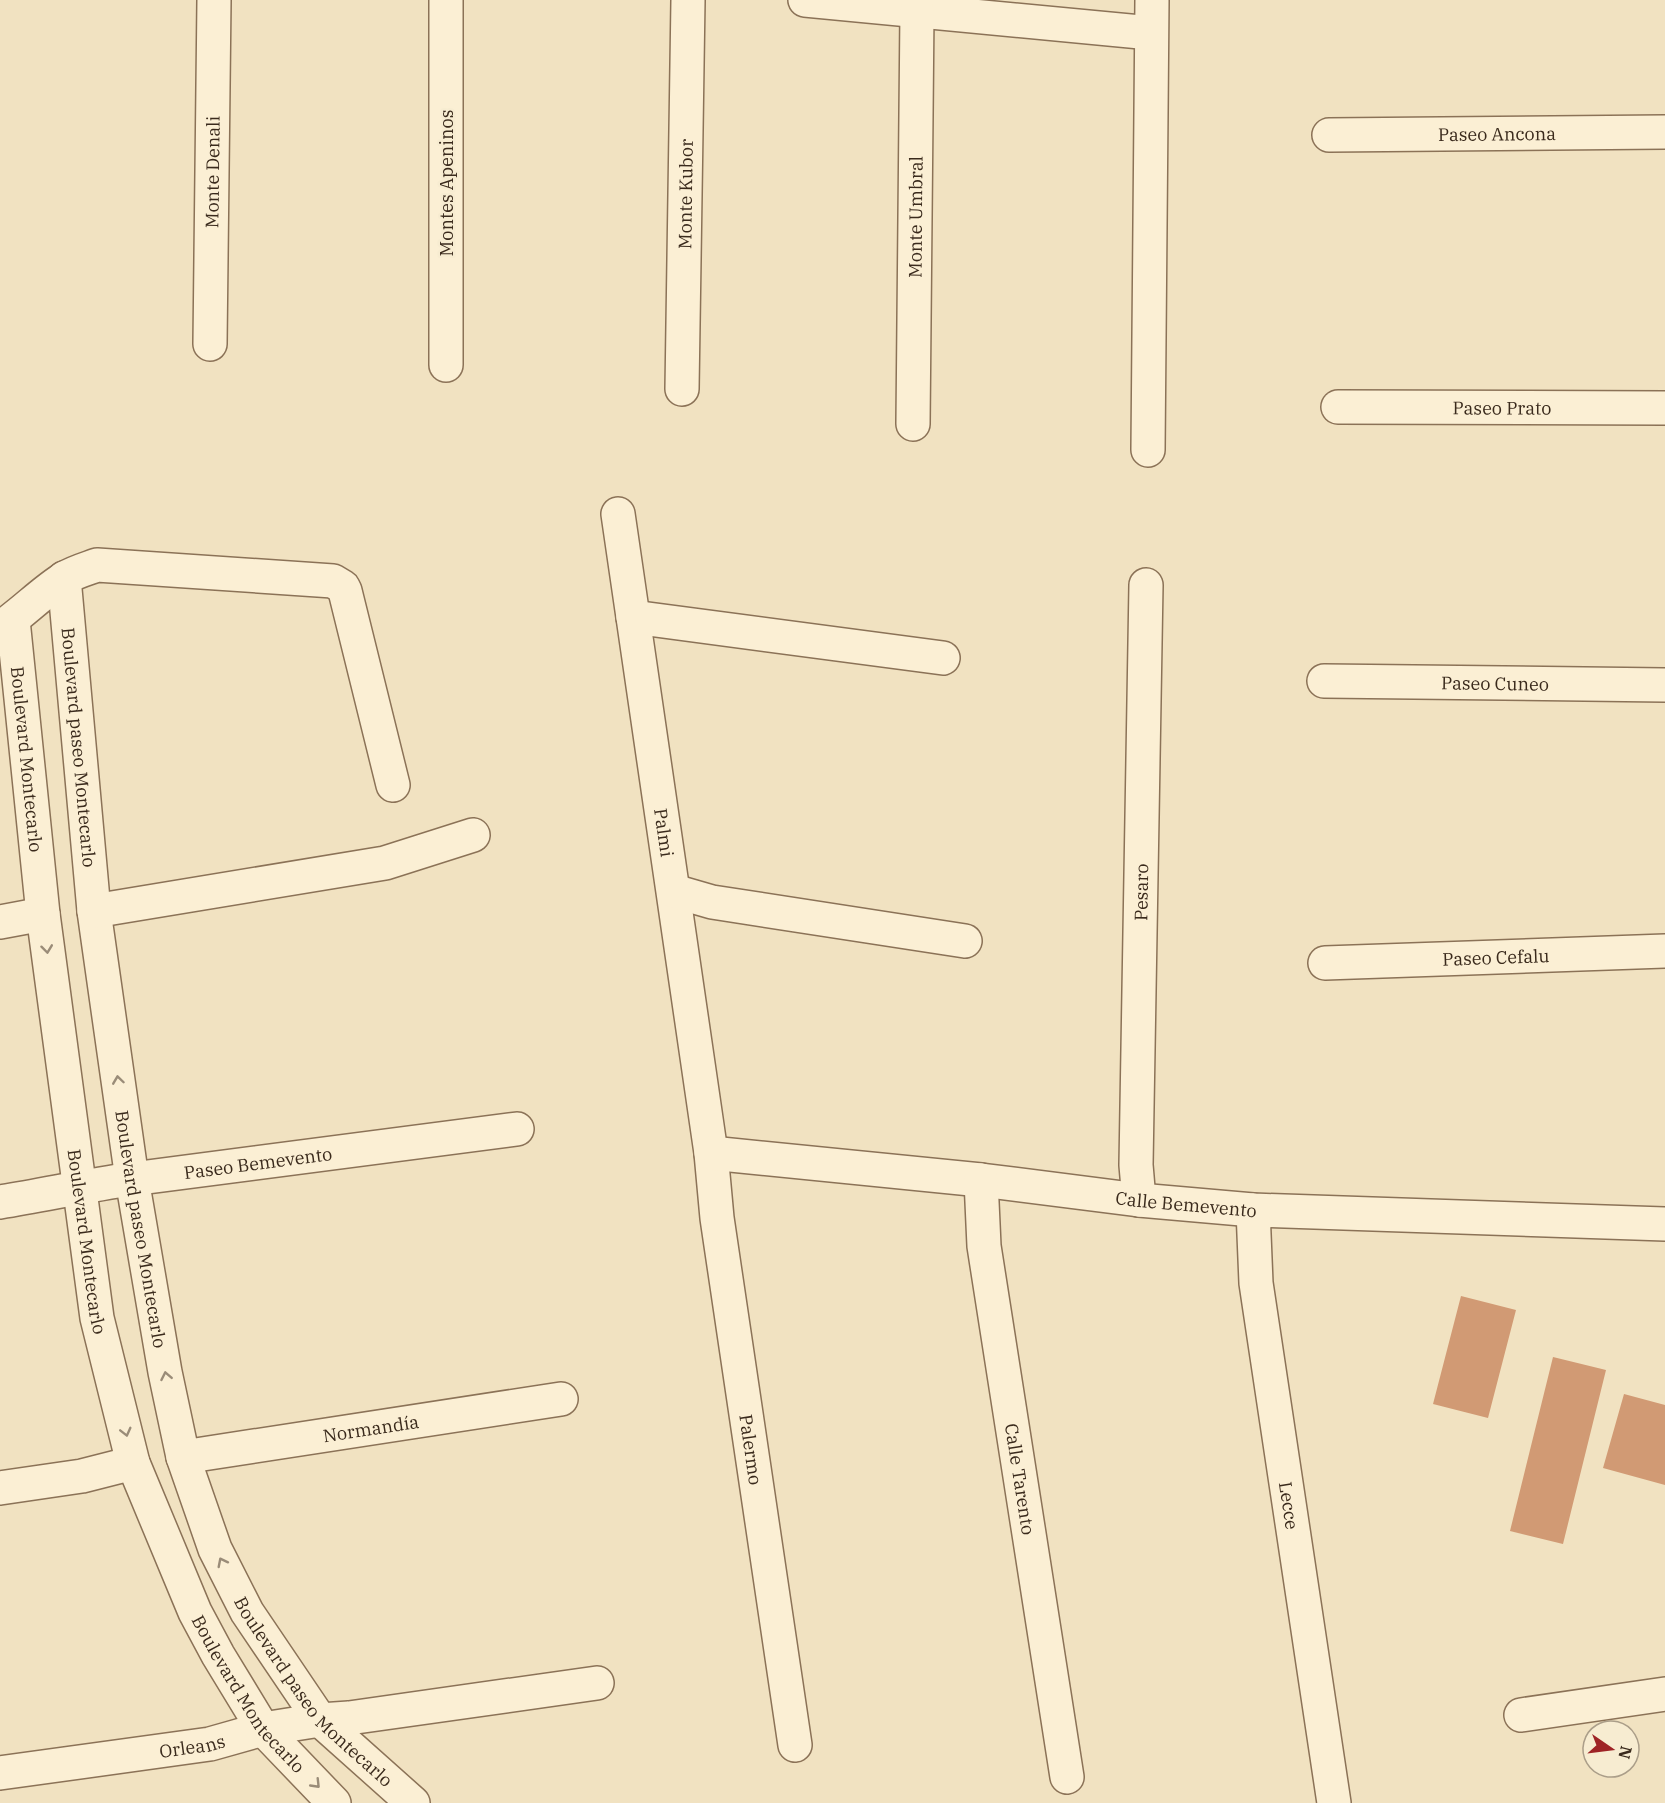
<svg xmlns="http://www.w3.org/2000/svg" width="1665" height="1803" font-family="'IBM Plex Serif',serif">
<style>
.building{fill:#d19a74}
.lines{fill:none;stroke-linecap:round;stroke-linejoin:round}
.street-casing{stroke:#8b7257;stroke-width:36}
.street{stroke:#fbefd4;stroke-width:33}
.oneway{stroke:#9a8c78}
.labels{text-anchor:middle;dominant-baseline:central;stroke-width:5;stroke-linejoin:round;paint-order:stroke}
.street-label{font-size:18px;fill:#3a2a1c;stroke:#f7ecd1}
</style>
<rect width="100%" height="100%" fill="#f1e2c1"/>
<path class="building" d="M1461 1296 1516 1310 1488 1418 1433 1404Z
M1553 1357 1606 1370 1563 1544 1510 1531Z
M1624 1394 1665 1405V1485L1603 1468Z"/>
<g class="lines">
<defs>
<g id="street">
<path d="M446 0V365"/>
<path d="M805 0 1151 33"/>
<path id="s1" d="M1329 135 1665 132"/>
<path id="s2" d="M210 344 214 0"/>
<path id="s3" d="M682 389 688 0"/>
<path id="s4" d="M1338 407 1665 408"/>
<path id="s5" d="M913 424 917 11"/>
<path d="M1148 450 1152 0"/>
<path id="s6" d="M618 514 711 1153 717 1218 795 1745"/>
<path id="s7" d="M64 578 94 911 132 1179 165 1372 183 1457 215 1549 247 1612 320 1720 413 1803"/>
<path d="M633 617 943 658"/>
<path id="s8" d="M13 620 43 914 97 1318 133 1463 195 1612 218 1655 263 1729 334 1803"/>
<path d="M0 628C23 613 42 592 65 578 75 572 86 569 97 565L333 581 343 587 345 591 393 785"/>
<path id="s9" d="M1324 681 1665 685"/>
<path d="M674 891 712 902 965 941"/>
<path d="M94 911 385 863 473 835"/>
<path d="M0 922 43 914"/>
<path id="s10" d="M1325 963 1665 951"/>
<path id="s11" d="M711 1153 981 1180 1139 1200 1253 1210 1665 1224"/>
<path id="s12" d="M981 1180 984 1246 1067 1777"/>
<path id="s13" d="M1139 1200 1136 1165 1146 585"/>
<path id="s14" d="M0 1202C44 1195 88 1185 132 1179L517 1129"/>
<path id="s15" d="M1253 1210 1256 1283 1334 1803"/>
<path id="s16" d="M183 1457 561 1399"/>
<path d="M0 1488 82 1476 133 1463"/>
<path d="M1521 1715 1665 1694"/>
<path id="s17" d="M0 1773 210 1744 263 1729 320 1720 349 1718 597 1683"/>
</g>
</defs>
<use href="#street" class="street-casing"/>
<use href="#street" class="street"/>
</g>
<defs><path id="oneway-chevron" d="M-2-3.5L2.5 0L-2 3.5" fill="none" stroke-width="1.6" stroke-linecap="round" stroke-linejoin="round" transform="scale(1.5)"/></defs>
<g class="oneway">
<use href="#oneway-chevron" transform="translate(47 949) rotate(83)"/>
<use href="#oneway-chevron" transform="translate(118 1080) rotate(-98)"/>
<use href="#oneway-chevron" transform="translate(166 1376) rotate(-101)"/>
<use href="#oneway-chevron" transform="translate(126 1432) rotate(76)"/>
<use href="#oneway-chevron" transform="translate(222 1562) rotate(-117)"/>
<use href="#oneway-chevron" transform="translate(316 1784) rotate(46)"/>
</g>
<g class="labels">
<g class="street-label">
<text stroke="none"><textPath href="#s1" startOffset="168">Paseo Ancona</textPath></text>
<text stroke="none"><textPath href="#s2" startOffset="172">Monte Denali</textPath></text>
<text transform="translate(446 183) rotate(-90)">Montes Apeninos</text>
<text stroke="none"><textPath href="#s3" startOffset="195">Monte Kubor</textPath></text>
<text stroke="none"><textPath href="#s5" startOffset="207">Monte Umbral</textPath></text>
<text stroke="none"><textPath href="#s4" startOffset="164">Paseo Prato</textPath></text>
<text stroke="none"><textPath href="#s9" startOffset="171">Paseo Cuneo</textPath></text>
<text stroke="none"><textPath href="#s7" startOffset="170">Boulevard paseo Montecarlo</textPath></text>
<text stroke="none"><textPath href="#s8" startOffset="140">Boulevard Montecarlo</textPath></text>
<text stroke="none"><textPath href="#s6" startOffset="322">Palmi</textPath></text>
<text stroke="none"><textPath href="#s13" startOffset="308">Pesaro</textPath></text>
<text stroke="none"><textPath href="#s10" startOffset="171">Paseo Cefalu</textPath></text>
<text stroke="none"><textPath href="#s14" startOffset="261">Paseo Bemevento</textPath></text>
<text stroke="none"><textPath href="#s11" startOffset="478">Calle Bemevento</textPath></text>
<text stroke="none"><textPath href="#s7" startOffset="656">Boulevard paseo Montecarlo</textPath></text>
<text stroke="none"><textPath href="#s8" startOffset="626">Boulevard Montecarlo</textPath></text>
<text stroke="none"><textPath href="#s16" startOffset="190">Normandía</textPath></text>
<text stroke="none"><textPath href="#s6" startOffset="945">Palermo</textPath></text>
<text stroke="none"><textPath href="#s12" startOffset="302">Calle Tarento</textPath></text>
<text stroke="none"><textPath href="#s15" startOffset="298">Lecce</textPath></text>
<text stroke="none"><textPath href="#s7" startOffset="1160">Boulevard paseo Montecarlo</textPath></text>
<text stroke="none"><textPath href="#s8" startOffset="1112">Boulevard Montecarlo</textPath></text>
<text stroke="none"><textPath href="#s17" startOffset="194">Orleans</textPath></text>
</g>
</g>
<g transform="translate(1611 1749) rotate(104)"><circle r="28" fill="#f7ecd1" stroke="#ab9e89" stroke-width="1.5"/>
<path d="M0-4.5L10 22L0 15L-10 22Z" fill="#9e2325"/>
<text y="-9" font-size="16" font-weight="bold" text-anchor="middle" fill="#3a2a1c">N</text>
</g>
</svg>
